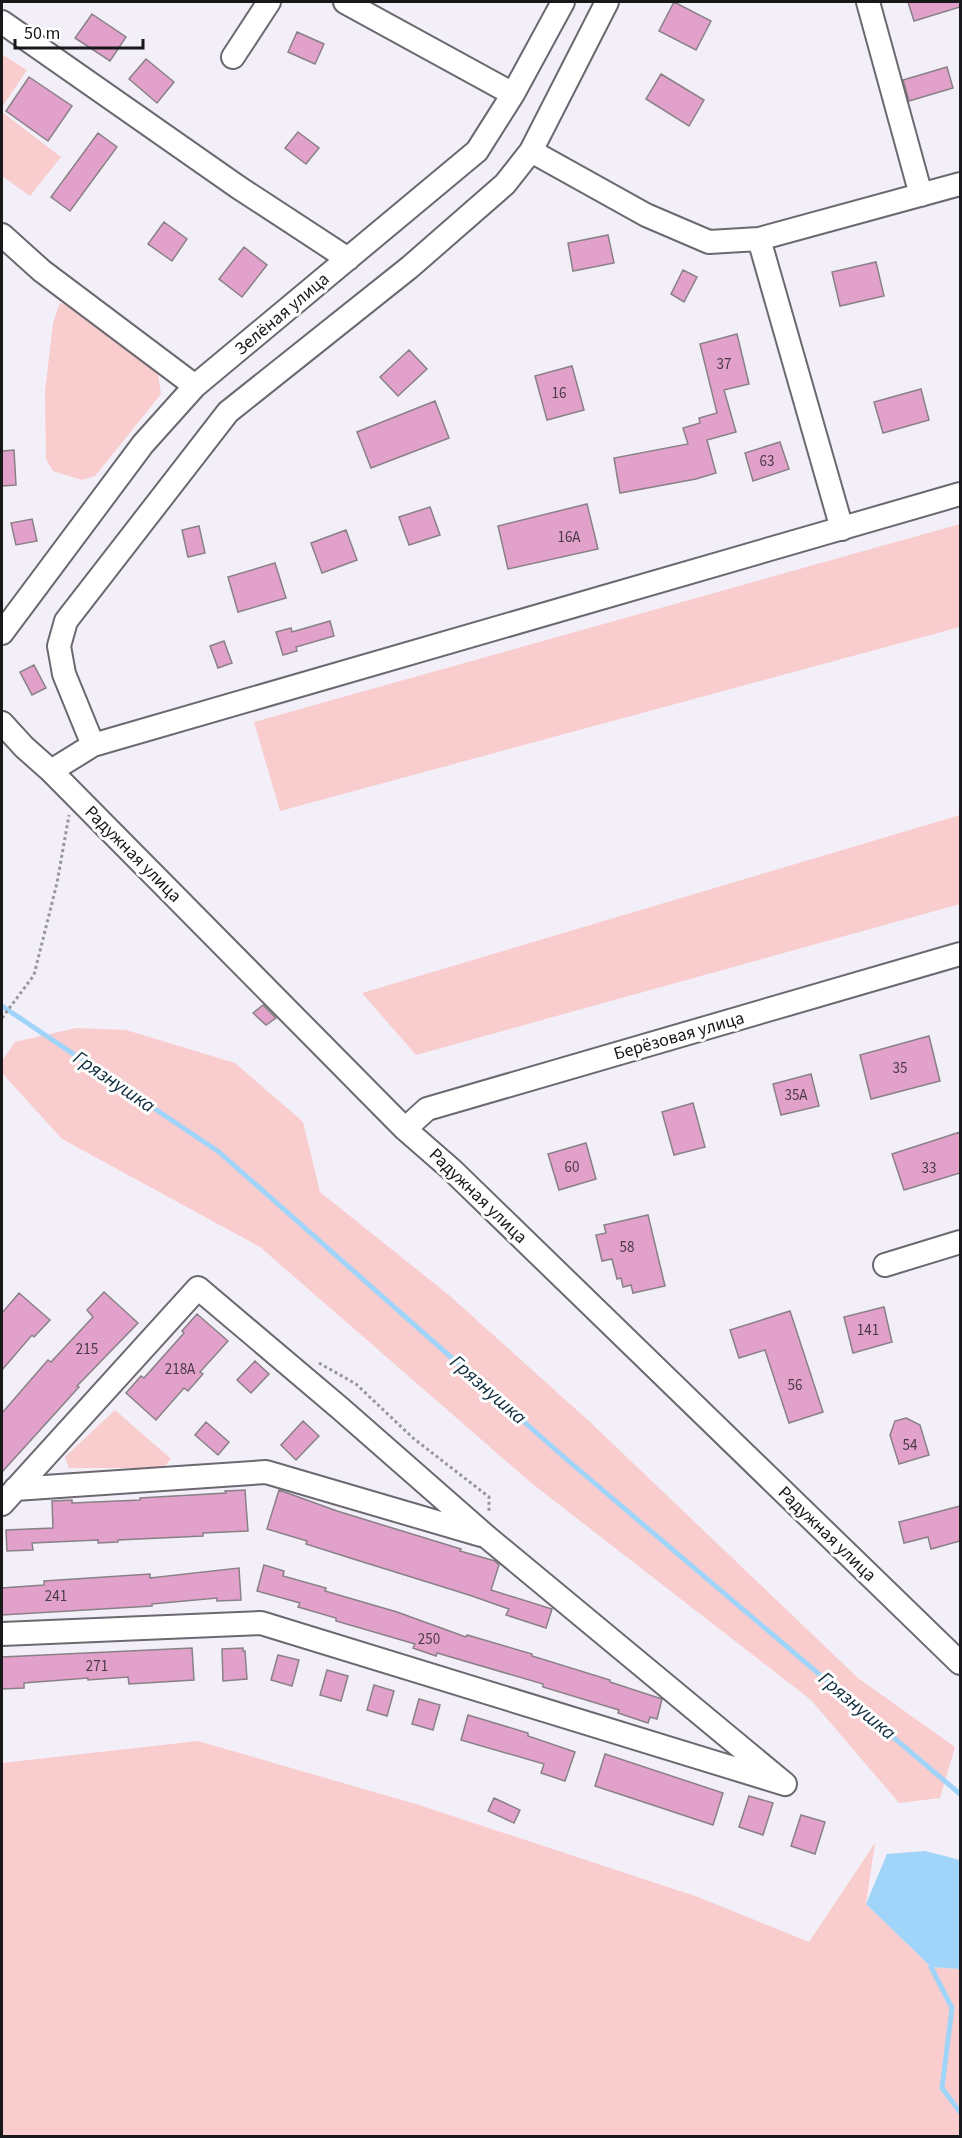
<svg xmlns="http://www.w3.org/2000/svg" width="962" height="2138" font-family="'Source Sans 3',sans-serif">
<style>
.green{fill:#f9ccce}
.water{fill:#a0d4f8}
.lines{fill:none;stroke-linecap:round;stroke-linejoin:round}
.stream{stroke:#a0d4f8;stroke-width:5}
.building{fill:#e2a1ca;stroke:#898186;stroke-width:1.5}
.minor-casing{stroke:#6b686f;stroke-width:26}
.path{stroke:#98959c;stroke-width:3;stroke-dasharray:3 3;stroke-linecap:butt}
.minor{stroke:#fff;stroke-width:22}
.labels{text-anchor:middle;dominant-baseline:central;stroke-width:6;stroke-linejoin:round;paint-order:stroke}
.number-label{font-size:15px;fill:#4a3a46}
.street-label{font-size:18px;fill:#18171a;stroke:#fff}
.water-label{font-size:20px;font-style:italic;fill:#0f2d3f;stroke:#fff}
</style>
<rect width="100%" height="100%" fill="#f3eff8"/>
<path class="green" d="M3 55 27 70 2 107V56Z
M2 112 61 157 30 196 2 176Z
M60 303 71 306 157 367 161 394 95 476 82 480 53 471 46 459 45 392 53 323Z
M960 524V627L280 811 254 722Z
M960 815V904L416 1055 362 993Z
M76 1028 126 1030 235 1063 303 1122 320 1192 450 1296 590 1422 858 1678 955 1747 940 1798 899 1803 811 1700 530 1482 260 1247 62 1139 2 1073V1061L15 1042Z
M115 1410 171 1459 163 1468H69L65 1457Z
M198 1741 419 1805 698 1897 809 1942 875 1843 866 1904 931 1967 960 1969V2136H2V1763Z"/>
<path class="water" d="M925 1851 960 1860V1969L931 1967 866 1904 887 1854Z"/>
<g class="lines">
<path class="stream" d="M2 1006 219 1152 565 1458 960 1794
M936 1962 931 1967 952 2008 942 2088 960 2112"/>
</g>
<path class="building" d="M674 2 711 21 696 50 659 31Z
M908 2H960V7L914 21Z
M92 14 126 37 110 61 75 38Z
M297 32 324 44 315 64 288 52Z
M146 59 174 82 157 103 129 79Z
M947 67 953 88 909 101 903 80Z
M661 74 704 100 689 126 646 99Z
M29 77 72 106 48 141 6 111Z
M298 132 319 148 306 164 285 148Z
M98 133 117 147 70 211 51 197Z
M164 222 187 239 172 261 148 244Z
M608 235 614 263 573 271 568 243Z
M244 247 267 265 242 297 219 279Z
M876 262 884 296 840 306 832 272Z
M683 270 697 277 684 302 671 294Z
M737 334 749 384 724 390 736 432 707 440 716 473 696 479 620 493 614 458 688 444 683 428 700 423 699 418 717 413 700 344Z
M409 350 427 369 398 396 380 377Z
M572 366 584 410 547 420 535 376Z
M921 389 929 420 883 433 874 402Z
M435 401 449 438 371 468 357 432Z
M780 442 789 469 753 481 745 453Z
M14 450 16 485 2 486V451Z
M587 504 598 549 508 569 498 526Z
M430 507 440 535 409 545 399 517Z
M32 519 37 541 16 545 11 523Z
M199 526 205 553 188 557 182 530Z
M346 530 357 560 322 573 311 543Z
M275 563 286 598 238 612 228 577Z
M330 621 334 636 296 647 297 651 283 655 276 632 291 628 292 632Z
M224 641 232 663 218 668 210 646Z
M34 665 46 688 32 695 20 672Z
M263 1005 276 1018 266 1025 253 1013Z
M929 1036 940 1081 871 1099 860 1055Z
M811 1074 819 1106 781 1115 773 1084Z
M693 1103 705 1147 674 1155 662 1112Z
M960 1132V1173L904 1190 892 1154Z
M586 1143 596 1179 559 1190 548 1154Z
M648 1215 665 1286 633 1293 631 1285 623 1287 621 1278 617 1279 612 1259 602 1261 596 1235 606 1233 604 1225Z
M104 1292 138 1323 77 1386 79 1387 2 1472V1413L48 1360 51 1362 93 1317 87 1310Z
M19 1293 50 1320 34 1337 32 1335 2 1370V1313Z
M884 1307 892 1342 853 1353 844 1317Z
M790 1311 823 1412 789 1423 765 1350 739 1358 730 1330Z
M197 1314 228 1341 200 1372 203 1374 188 1391 184 1388 156 1420 126 1393 141 1376 144 1378 184 1333 182 1331Z
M255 1361 269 1374 251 1393 237 1380Z
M906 1418 920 1425 929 1455 899 1464 890 1435 895 1421Z
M303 1421 319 1436 296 1460 281 1445Z
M206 1422 229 1442 218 1455 195 1435Z
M245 1490 248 1531 203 1533V1536L118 1540V1542L98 1543V1540L32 1543 33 1550 7 1551 6 1530 53 1528 52 1501 72 1500V1503L140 1500V1498L226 1493 225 1491Z
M279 1490 337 1511 461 1549 460 1551 495 1561 499 1565 491 1590 552 1609 546 1628 506 1615 509 1609 469 1595 347 1557 306 1544 307 1541 267 1529Z
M960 1506V1541L931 1549 928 1537 904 1543 899 1522Z
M264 1565 284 1571 283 1576 326 1588 325 1591 397 1612 466 1637 467 1635 532 1654V1656L610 1680V1682L662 1699 657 1719 650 1717 648 1723 618 1713 619 1710 543 1687V1684L437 1653 436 1656 413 1648 415 1644 336 1621V1618L298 1607 300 1603 257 1591Z
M239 1568 241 1600 217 1601V1598L152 1604V1606L2 1615V1588L44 1585V1581L150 1574V1578Z
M192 1648 194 1680 129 1684 128 1677 88 1680V1678L24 1683V1688L2 1689V1657Z
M243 1648V1651H245L247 1679 223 1681 222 1649Z
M278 1655 299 1660 292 1686 271 1680Z
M327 1670 348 1676 341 1701 320 1695Z
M374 1685 394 1691 387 1716 367 1710Z
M419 1699 440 1705 433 1730 412 1724Z
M468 1715 528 1733V1736L575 1752 565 1781 541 1773 544 1764 461 1740Z
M605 1754 723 1793 713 1825 595 1786Z
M749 1796 773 1803 763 1835 739 1827Z
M494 1798 520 1810 514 1823 488 1811Z
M801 1815 825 1822 815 1854 791 1846Z"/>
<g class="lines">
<defs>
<path id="minor" d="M345 2 513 94
M868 2 921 195
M2 22 238 187 348 259
M233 57 269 2
M531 151 646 215 709 242 759 239 960 184
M2 235 42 271 195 386
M759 239 842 529
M2 633 143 444 195 386 477 151 513 94 563 2
M2 723 24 747 51 771 405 1129 452 1170 960 1663
M93 745 64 674 59 646 66 621 228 412 410 267 505 184 531 151 607 2
M51 771 93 745 960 494
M405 1129 427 1109 960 954
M885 1265 960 1242
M15 1489 266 1472 481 1535
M2 1504 198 1288 341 1409 487 1537 785 1784 261 1623 2 1634"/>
</defs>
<use href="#minor" class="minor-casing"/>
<path class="path" d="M2 1018 34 975 57 883 69 815
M319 1363 356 1384 413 1438 489 1497V1513"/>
<use href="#minor" class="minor"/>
</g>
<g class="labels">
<g class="number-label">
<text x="724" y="364">37</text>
<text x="559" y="393">16</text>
<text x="767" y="461">63</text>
<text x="569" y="537">16А</text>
<text x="900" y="1068">35</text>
<text x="796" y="1095">35А</text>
<text x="572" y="1167">60</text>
<text x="929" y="1168">33</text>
<text x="627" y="1247">58</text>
<text x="868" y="1330">141</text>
<text x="87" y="1349">215</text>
<text x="180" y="1369">218А</text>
<text x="795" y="1385">56</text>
<text x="910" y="1445">54</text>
<text x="56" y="1596">241</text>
<text x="429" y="1639">250</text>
<text x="97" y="1666">271</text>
</g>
<g class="street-label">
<text transform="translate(282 314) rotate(-40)">Зелёная улица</text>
<text transform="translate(133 854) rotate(45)">Радужная улица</text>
<text transform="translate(679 1036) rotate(-16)">Берёзовая улица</text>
<text transform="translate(478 1196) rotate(44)">Радужная улица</text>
<text transform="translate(827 1534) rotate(44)">Радужная улица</text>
</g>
<g class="water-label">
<text transform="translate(114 1082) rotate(34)">Грязнушка</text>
<text transform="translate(488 1390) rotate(41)">Грязнушка</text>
<text transform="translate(857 1706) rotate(40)">Грязнушка</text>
</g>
</g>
<rect width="962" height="2138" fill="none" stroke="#18171a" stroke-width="6"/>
<path d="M15 39v9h128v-9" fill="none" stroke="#18171a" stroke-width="3"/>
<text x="24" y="39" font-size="18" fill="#18171a" stroke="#ffffff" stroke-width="4.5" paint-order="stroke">50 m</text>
</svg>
